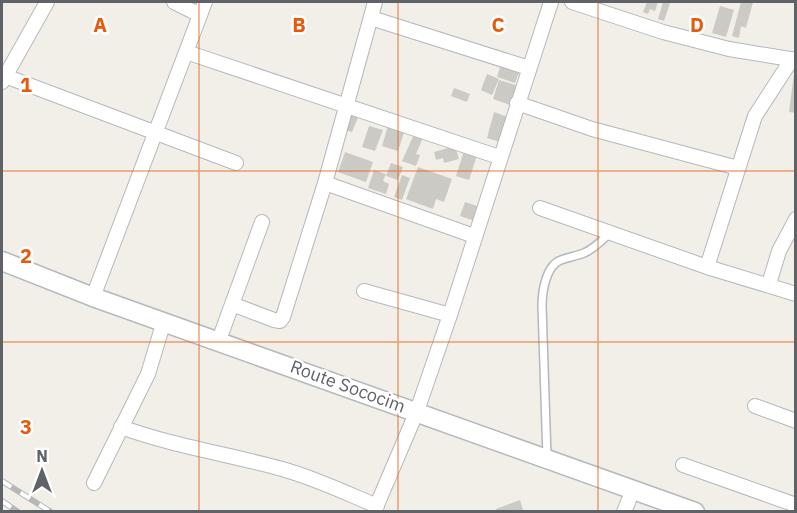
<svg xmlns="http://www.w3.org/2000/svg" width="797" height="513" font-family="'IBM Plex Sans',sans-serif">
<style>
.building{fill:#cccac5}
.lines{fill:none;stroke-linecap:round;stroke-linejoin:round}
.service-casing{stroke:#b5b8bc;stroke-width:10}
.minor-casing{stroke:#b5b8bc;stroke-width:16}
.tertiary-casing{stroke:#b5b8bc;stroke-width:21}
.service{stroke:#fff;stroke-width:7}
.minor{stroke:#fff;stroke-width:14}
.tertiary{stroke:#fff;stroke-width:18}
.rail-casing{stroke:#b6b7b8;stroke-width:6}
.rail{stroke:#fff;stroke-width:4;stroke-dasharray:11;stroke-linecap:butt}
.grid{fill:none;stroke:#e8590c;stroke-width:1.5;stroke-opacity:0.55}
.labels{text-anchor:middle;dominant-baseline:central;stroke-width:5;stroke-linejoin:round;paint-order:stroke}
.street-label{font-size:18px;fill:#5f6368;stroke:#fff}
.grid-label{font-size:20px;text-anchor:middle;font-weight:bold;fill:#e8590c;stroke:#fff;stroke-width:5;stroke-linejoin:round;paint-order:stroke}
</style>
<rect width="100%" height="100%" fill="#f1efe8"/>
<path class="building" d="M647 2H658L655 11 650 9 648 14 643 12Z
M663 2 670 3 664 21 658 19Z
M741 2H753L746 28 741 26 739 38 732 36Z
M720 6 734 10 726 37 712 33Z
M501 64 520 70 515 83 497 77Z
M794 73H796V113L789 112Z
M487 74 499 79 492 95 481 90Z
M499 80 519 86 513 106 493 99Z
M454 88 470 94 467 102 451 96Z
M352 112 359 115 352 132 345 130Z
M494 112 508 117 500 142 487 138Z
M389 122 406 126 398 151 382 146Z
M369 126 383 130 375 151 362 147Z
M416 130 425 133 416 154 420 155 416 166 402 161Z
M455 146 459 159 444 163 443 158 436 160 434 152Z
M465 148 478 152 469 180 456 176Z
M345 152 373 162 366 182 338 172Z
M391 163 403 167 398 180 386 176Z
M418 167 452 179 444 202 436 199 433 209 406 199Z
M374 170 386 174 383 181 389 184 386 194 368 188Z
M402 175 410 178 402 200 394 197Z
M465 202 480 207 475 221 460 216Z
M520 500 523 510 497 512 496 509Z"/>
<g class="lines">
<defs>
<path id="service" d="M547 457 542 306C542 292 546 265 561 260 569 257 577 256 584 253 594 249 602 240 610 233"/>
<path id="minor" d="M174 2 200 15
M572 2 663 32 729 49 796 60
M371 18 529 68
M186 52 499 157
M5 76 236 163
M2 82 47 2
M517 103 592 129 738 168
M325 183 474 236
M540 208 707 267 796 294
M707 267 755 116 792 59
M769 284 779 251 796 219
M364 291 450 315
M93 297 205 2
M232 304 274 320 280 321 283 317 325 183 375 2
M219 340 262 222
M755 406 796 421
M121 427C173 446 228 454 282 469 315 478 346 493 377 506
M683 465 796 505
M94 483 148 374 164 321
M374 512 417 411 450 315 551 2
M624 512 633 490"/>
<path id="tertiary" d="M2 261 93 297 695 512"/>
</defs>
<use href="#service" class="service-casing"/>
<use href="#minor" class="minor-casing"/>
<use href="#tertiary" class="tertiary-casing"/>
<use href="#service" class="service"/>
<use href="#minor" class="minor"/>
<use href="#tertiary" class="tertiary"/>
<defs>
<path id="rail" d="M2 481 51 512
M2 501 18 512"/>
</defs>
<use href="#rail" class="rail-casing"/>
<use href="#rail" class="rail"/>
</g>
<path class="grid" d="M199 2V512M398 2V512M598 2V512M2 171H796M2 342H796"/>
<g class="labels">
<g class="street-label">
<text transform="translate(348 386) rotate(20)">Route Sococim</text>
</g>
</g>
<g class="grid-label">
<text x="100" y="32">A</text>
<text x="299" y="32">B</text>
<text x="498" y="32">C</text>
<text x="697" y="32">D</text>
<text x="26" y="92">1</text>
<text x="26" y="263">2</text>
<text x="26" y="434">3</text>
</g>
<rect width="797" height="513" fill="none" stroke="#5f6368" stroke-width="6"/>
<g transform="translate(42 471)" stroke="#ffffff" stroke-width="4.5" paint-order="stroke">
<path d="M0-4.5L10 22L0 15L-10 22Z" fill="#5f6368"/>
<text y="-9" font-size="16" font-weight="bold" text-anchor="middle" fill="#5f6368">N</text>
</g>
</svg>
